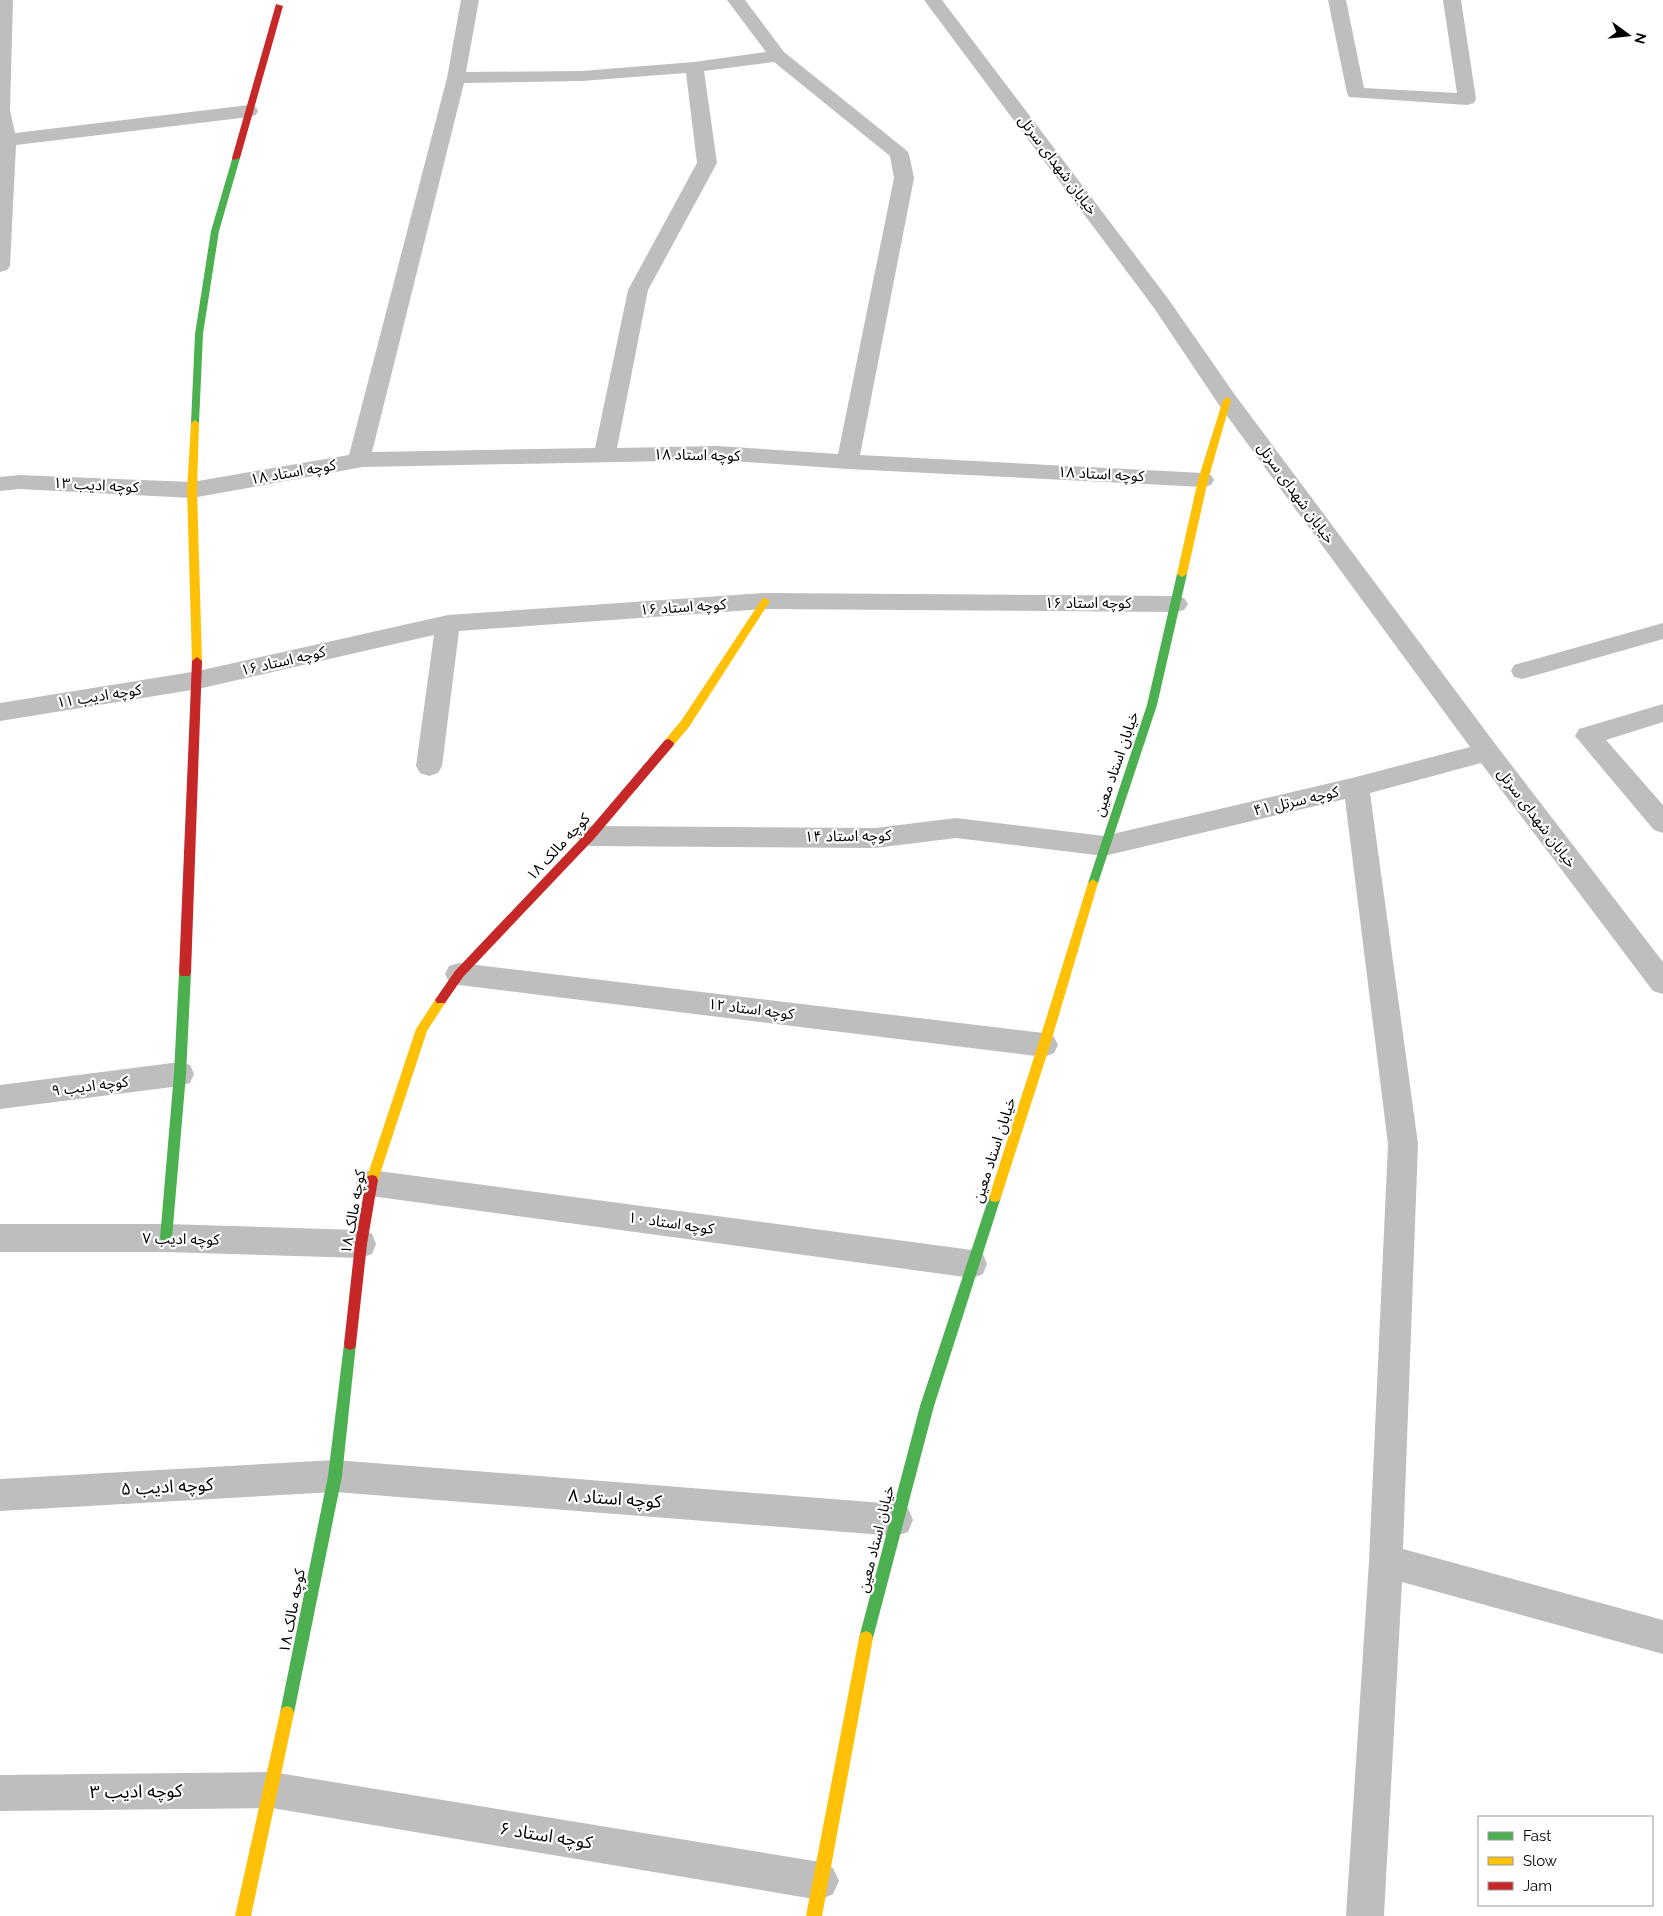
<svg xmlns="http://www.w3.org/2000/svg" width="1663" height="1916" font-family="Raleway,'Noto Sans Arabic',sans-serif">
<style>
.lines{fill:none;stroke-linecap:round;stroke-linejoin:round}
.lane{fill:#bebebe;fill-rule:evenodd}
.street{fill:#bebebe;fill-rule:evenodd}
.fast{fill:#4caf50;fill-rule:evenodd}
.slow{fill:#ffc107;fill-rule:evenodd}
.jam{fill:#c62828;fill-rule:evenodd}
.labels{text-anchor:middle;dominant-baseline:central;stroke-width:4.5;stroke-linejoin:round;paint-order:stroke}
.street-label{font-size:15px;fill:#000;stroke:#fff}
.near-street-label{font-size:18px;fill:#000;stroke:#fff}
</style>
<rect width="100%" height="100%" fill="#fff"/>
<g class="lines">
<path class="lane" d="M1663 623V639L1522 679 1514 677 1511 671 1514 665Z"/>
<path class="street" d="M0 0H13L10 110 15 133 249 105 256 107 258 111 256 115 249 117 16 145 10 266 7 270 0 272Z
M461 0H479L466 72 582 71 694 62 766 52 727 0H745L784 52 906 150 909 154 914 178 860 455 1203 473 1211 475 1214 480 1211 485 1203 487 848 469 717 460 363 467 192 498 19 489 0 491V477L19 475 192 482 349 455 447 78ZM774 62 890 156 894 178 838 454 717 446 617 448 648 290 717 163 704 71ZM686 73 697 163 628 290 595 448 372 452 464 83 582 81Z
M924 0H942L1169 300 1235 395 1496 745 1663 962V994L1653 991 1481 763 1370 793 1418 1144 1403 1549 1663 1620V1654L1402 1582 1384 1916H1346L1369 1561 1388 1144 1345 799 1104 856 956 838 875 848 590 846 581 843 577 836 581 829 590 826 875 828 956 818 1104 836 1356 777 1470 747 1219 405 1154 308Z
M1328 0H1346L1364 88 1457 93 1443 0H1461L1476 99 1474 103 1467 105 1349 97 1347 93Z
M765 593 1176 596 1184 598 1188 604 1184 610 1176 612 765 609 459 631 442 766 438 773 429 776 420 773 416 766 434 635 198 689 0 721V703L198 671 448 615Z
M1663 704V722L1606 740 1663 805V833L1654 830 1575 736 1579 729Z
M459 963 1044 1033 1054 1037 1058 1045 1054 1053 1044 1057 459 985 449 982 445 974 449 966Z
M180 1062 190 1065 194 1074 190 1083 180 1086 0 1109V1085Z
M371 1170 972 1250 983 1254 987 1264 983 1274 972 1278 371 1196 360 1192 356 1183 360 1174Z
M0 1224H166L361 1230 372 1234 376 1244 372 1254 361 1258 166 1252H0Z
M335 1460 896 1504 908 1508 913 1520 908 1532 896 1536 335 1492 0 1511V1479Z
M272 1772 820 1862 833 1868 839 1881 833 1894 820 1900 272 1808 0 1811V1775Z"/>
<path class="fast" d="M233 156 240 158 219 231 203 334 199 423 195 426 191 423 195 334 211 231Z
M1182 571 1187 574 1157 705 1098 883 1093 887 1088 883 1147 705 1177 574Z
M185 968 189 970 191 973 186 1074 172 1238 170 1242 166 1244 162 1242 160 1238 174 1074 179 973 181 970Z
M995 1192 999 1193 1001 1197 934 1406 873 1638 871 1643 866 1645 861 1643 859 1638 920 1406 989 1197 991 1193Z
M350 1338 355 1340 356 1344 342 1476 294 1713 292 1718 287 1720 282 1718 280 1713 328 1476 344 1344 345 1340Z"/>
<path class="slow" d="M1227 397 1231 400 1208 480 1187 574 1182 577 1177 574 1198 480 1223 400Z
M195 420 199 423 197 490 202 661 197 665 192 661 187 490 191 423Z
M765 598 770 601 689 727 673 746H665L664 743 665 740 681 721 762 599Z
M1093 879 1098 883 1050 1045 1001 1197 999 1201 995 1202 991 1201 989 1197 1038 1045 1088 883Z
M441 995 445 997 447 1000 427 1031 378 1180 376 1184 372 1185 368 1184 366 1180 416 1029 437 997Z
M866 1631 871 1633 873 1638 822 1916H806L859 1638 861 1633Z
M287 1706 292 1708 294 1713 251 1916H235L280 1713 282 1708Z"/>
<path class="jam" d="M276 4 283 6 240 158 233 160 232 158Z
M197 657 202 661 191 973 189 976H181L179 973 192 661Z
M669 739 674 743 673 746 594 839 463 977 445 1003H437L435 1000 437 997 455 971 586 833 665 740Z
M372 1175 376 1176 378 1180 367 1244 356 1344 355 1348 350 1350 345 1348 344 1344 355 1244 366 1180 368 1176Z"/>
</g>
<g class="labels">
<g class="street-label">
<text transform="translate(1058 165) rotate(53)">خیابان شهدای سرتل</text>
<text transform="translate(697 455) rotate(1)">کوچه استاد ۱۸</text>
<text transform="translate(293 472) rotate(-10)">کوچه استاد ۱۸</text>
<text transform="translate(1101 474) rotate(3)">کوچه استاد ۱۸</text>
<text transform="translate(96 485) rotate(3)">کوچه ادیب ۱۳</text>
<text transform="translate(1296 493) rotate(54)">خیابان شهدای سرتل</text>
<text x="1088" y="603">کوچه استاد ۱۶</text>
<text transform="translate(683 607) rotate(-4)">کوچه استاد ۱۶</text>
<text transform="translate(283 661) rotate(-13)">کوچه استاد ۱۶</text>
<text transform="translate(99 696) rotate(-9)">کوچه ادیب ۱۱</text>
<text transform="translate(1116 764) rotate(-71)">خیابان استاد معین</text>
<text transform="translate(1296 801) rotate(-13)">کوچه سرتل ۴۱</text>
<text transform="translate(1537 818) rotate(53)">خیابان شهدای سرتل</text>
<text transform="translate(848 836) rotate(-1)">کوچه استاد ۱۴</text>
<text transform="translate(558 847) rotate(-47)">کوچه مالک ۱۸</text>
<text transform="translate(751 1009) rotate(7)">کوچه استاد ۱۲</text>
<text transform="translate(90 1086) rotate(-7)">کوچه ادیب ۹</text>
<text transform="translate(994 1150) rotate(-72)">خیابان استاد معین</text>
<text transform="translate(353 1212) rotate(-80)">کوچه مالک ۱۸</text>
<text transform="translate(671 1223) rotate(8)">کوچه استاد ۱۰</text>
<text transform="translate(181 1239) rotate(1)">کوچه ادیب ۷</text>
<text transform="translate(876 1539) rotate(-76)">خیابان استاد معین</text>
<text transform="translate(292 1611) rotate(-79)">کوچه مالک ۱۸</text>
</g>
<g class="near-street-label">
<text transform="translate(167 1486) rotate(-3)">کوچه ادیب ۵</text>
<text transform="translate(615 1498) rotate(4)">کوچه استاد ۸</text>
<text transform="translate(136 1791) rotate(-1)">کوچه ادیب ۳</text>
<text transform="translate(546 1835) rotate(9)">کوچه استاد ۶</text>
</g>
</g>
<rect x="1478" y="1816" width="175" height="90" fill="#ffffff" stroke="#999999"/>
<rect x="1488" y="1832" width="25" height="8" fill="#4caf50" stroke="#999999"/>
<text x="1523" y="1841" font-size="15" fill="#000000">Fast</text>
<rect x="1488" y="1857" width="25" height="8" fill="#ffc107" stroke="#999999"/>
<text x="1523" y="1866" font-size="15" fill="#000000">Slow</text>
<rect x="1488" y="1882" width="25" height="8" fill="#c62828" stroke="#999999"/>
<text x="1523" y="1891" font-size="15" fill="#000000">Jam</text>
<g transform="translate(1628 35) rotate(105)" stroke="#ffffff" stroke-width="4" paint-order="stroke">
<path d="M0-4L9 19L0 12L-9 19Z" fill="#000000"/>
<text y="-8" font-size="14" font-weight="bold" text-anchor="middle" fill="#000000">N</text>
</g>
</svg>
